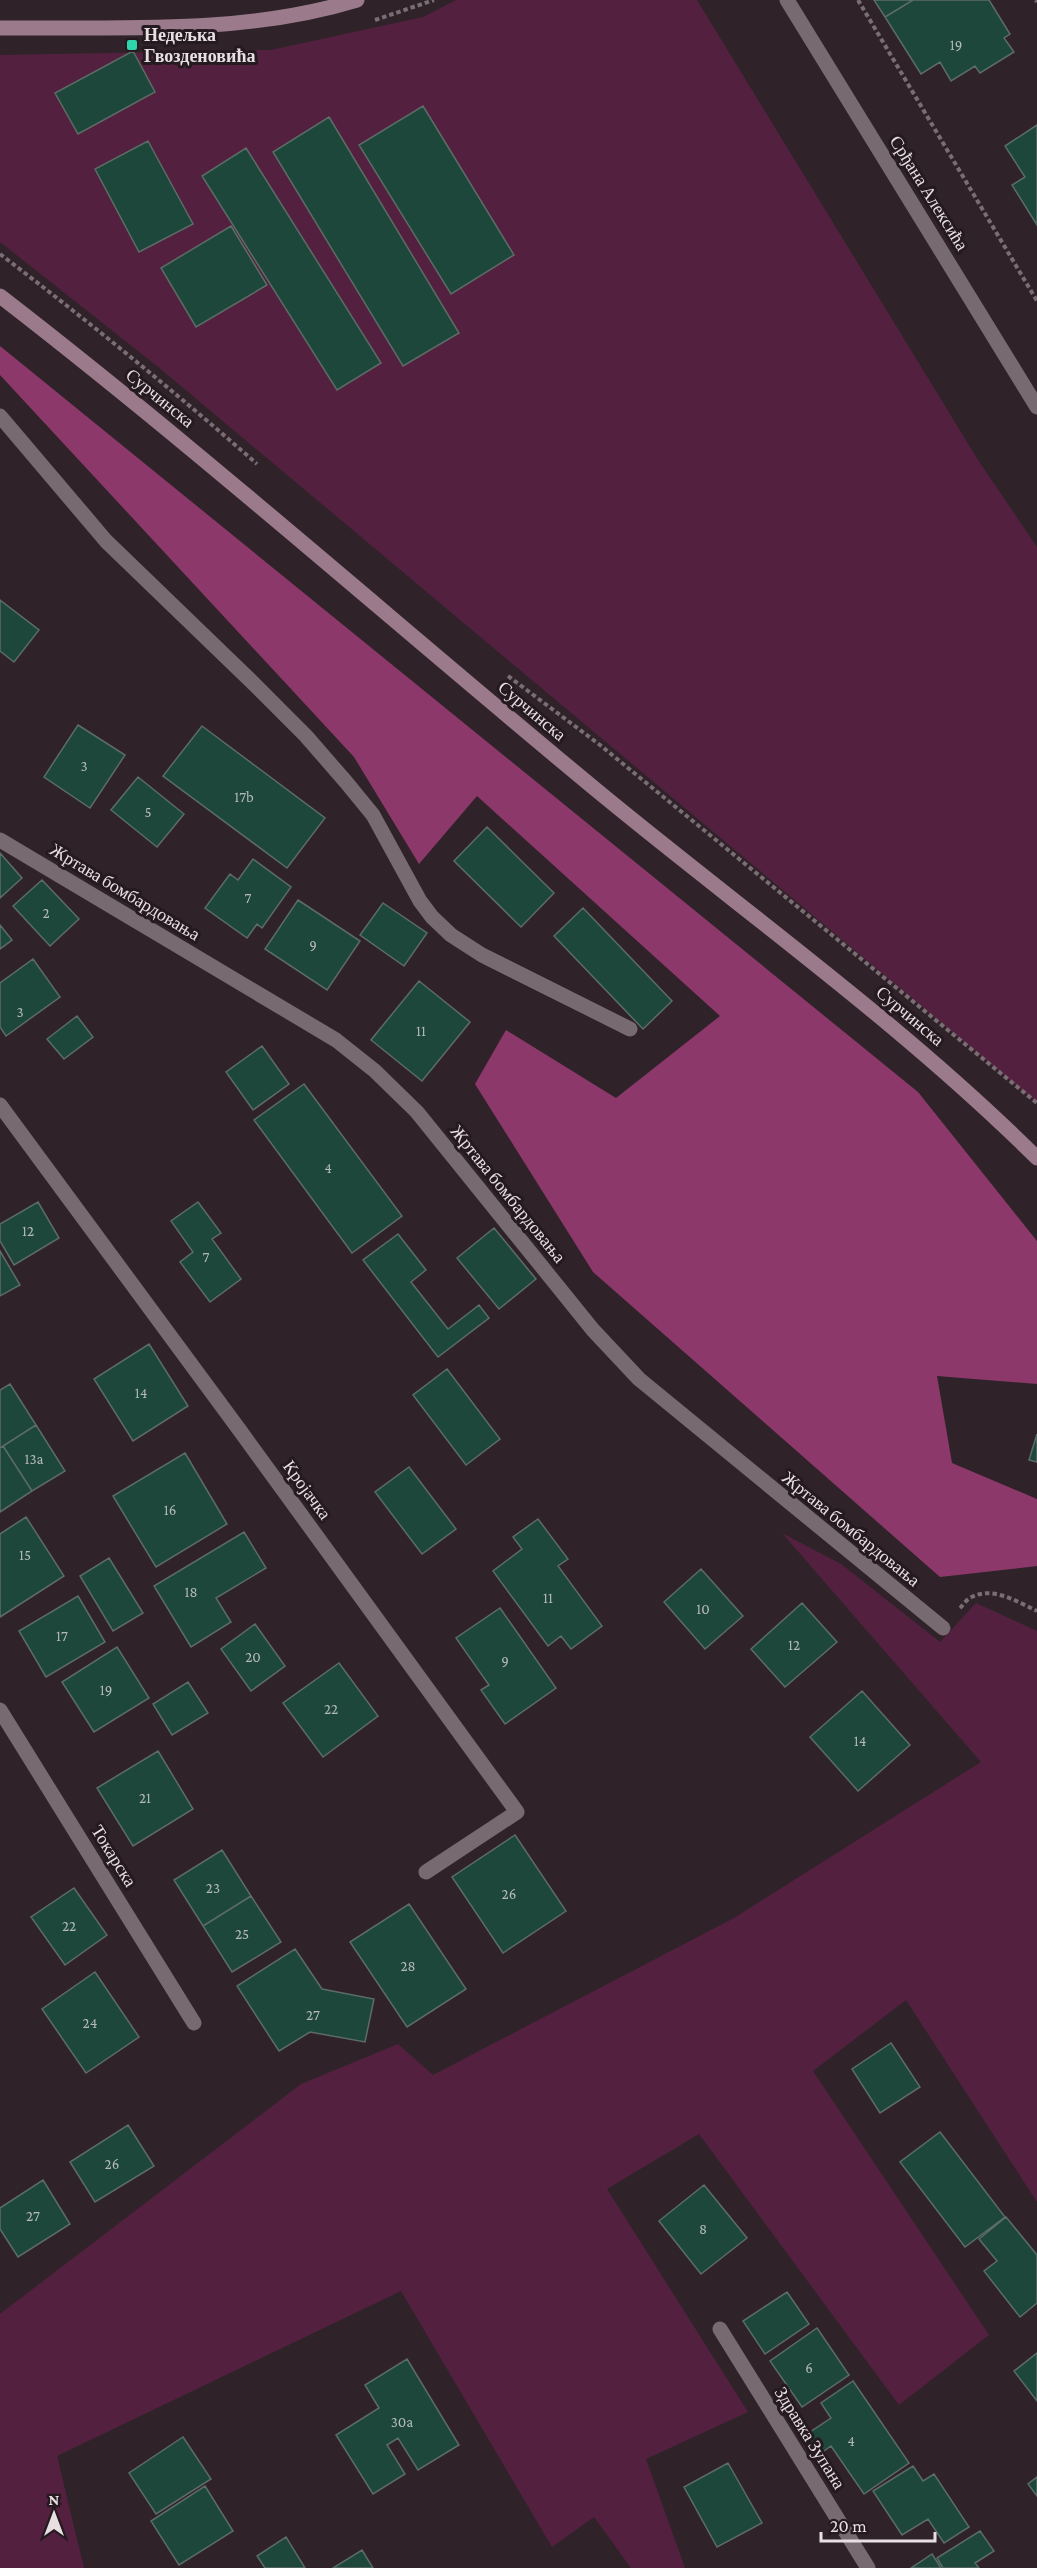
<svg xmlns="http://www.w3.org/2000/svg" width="1037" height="2568" font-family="'Crimson Pro',serif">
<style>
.green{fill:#53213f}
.forest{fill:#8d386b}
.building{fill:#1d473a;stroke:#5c6c66;stroke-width:1.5}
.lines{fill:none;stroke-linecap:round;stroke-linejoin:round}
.path{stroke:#796e73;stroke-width:4;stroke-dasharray:4.5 3;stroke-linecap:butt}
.service{stroke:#786a71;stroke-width:15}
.minor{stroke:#786a71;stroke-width:15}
.secondary{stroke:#9b7a8b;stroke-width:15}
.poi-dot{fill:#2ed4aa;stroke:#251a1f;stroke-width:2}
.labels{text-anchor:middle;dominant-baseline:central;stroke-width:6;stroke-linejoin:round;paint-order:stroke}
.number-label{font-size:15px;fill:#b5b9b9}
.poi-label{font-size:18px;font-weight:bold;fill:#e8dfe3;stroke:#251a1f;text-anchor:start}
.street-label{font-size:18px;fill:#e8dfe3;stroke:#251a1f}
</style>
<rect width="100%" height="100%" fill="#2f2329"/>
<path class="green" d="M456 0H697L978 460 1037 547V1103L157 366 0 242V55L271 50 423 17Z
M782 1533 841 1564 940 1642 976 1603 1037 1631V2202L906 2000 813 2071 989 2335 899 2405 699 2134 607 2189 748 2412 646 2459 685 2568H631L594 2517 552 2547 401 2291 57 2456 84 2568H0V2314L301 2084 398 2044 433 2075 734 1918 981 1762Z"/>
<path class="forest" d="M0 346 918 1092 1037 1241V1384L937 1376 952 1463 1037 1499V1566L940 1577 593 1272 475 1084 506 1030 616 1098 720 1016 477 796 419 864 354 757 0 375Z"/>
<path class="building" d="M874 0H913L885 17Z
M913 0H989L1010 34 1004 38 1014 52 980 73 975 66 951 81 940 62 921 74 885 17Z
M133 51 155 92 78 134 55 93Z
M423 106 514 255 451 294 359 145Z
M329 117 459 333 403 366 273 152Z
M1037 125V225L1012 185 1025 177 1005 146Z
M148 141 193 224 139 252 95 169Z
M246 148 381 363 337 390 202 176Z
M231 226 267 285 196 327 161 268Z
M0 600 39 630 14 662 0 651Z
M78 725 125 755 90 808 44 777Z
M202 726 325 818 287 868 163 776Z
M138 777 184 814 157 847 111 810Z
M487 827 554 893 521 927 454 861Z
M0 853 22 878 0 898Z
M253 859 291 887 262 928 257 924 247 938 205 908 230 874 238 880Z
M42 880 79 919 50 946 13 906Z
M298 900 360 941 327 990 265 949Z
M383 903 427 933 404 966 360 935Z
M583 908 672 1001 643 1029 554 936Z
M0 925 12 940 0 949Z
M33 959 60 997 6 1036 0 1027V983Z
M419 981 470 1022 422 1081 371 1040Z
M77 1016 93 1037 64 1059 47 1039Z
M262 1046 289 1084 253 1110 226 1072Z
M304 1084 402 1216 352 1253 254 1120Z
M38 1202 59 1238 14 1265 0 1241V1224Z
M198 1202 221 1233 212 1239 241 1279 210 1302 180 1262 193 1252 171 1221Z
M494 1228 536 1279 499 1309 457 1258Z
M398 1234 426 1270 411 1282 448 1329 479 1305 489 1318 438 1357 363 1260Z
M0 1251 20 1285 0 1296Z
M149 1344 188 1406 133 1441 94 1379Z
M447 1369 500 1439 466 1465 413 1395Z
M10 1384 36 1425 0 1448V1390Z
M36 1425 65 1471 32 1491 3 1446Z
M1037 1434V1462L1029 1460Z
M3 1446 32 1491 0 1512V1448Z
M185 1453 227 1524 156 1567 113 1496Z
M409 1467 456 1529 422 1554 375 1492Z
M26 1517 64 1576 0 1617V1534Z
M538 1519 568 1559 558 1566 602 1626 571 1649 561 1636 548 1646 493 1571 522 1549 513 1537Z
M244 1532 266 1568 216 1598 231 1622 191 1647 154 1586Z
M109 1558 143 1613 113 1631 80 1576Z
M701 1569 743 1616 705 1649 664 1602Z
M78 1596 105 1642 46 1677 19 1631Z
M802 1603 837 1642 785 1687 751 1649Z
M500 1608 556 1688 505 1724 481 1690 489 1685 456 1638Z
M255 1624 285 1666 251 1691 221 1649Z
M117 1647 149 1698 94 1732 62 1682Z
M339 1663 378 1716 323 1757 283 1703Z
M188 1682 208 1713 172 1735 153 1704Z
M862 1691 910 1745 858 1791 810 1737Z
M158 1751 193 1809 133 1846 97 1788Z
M515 1835 566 1911 503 1953 452 1877Z
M222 1850 251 1896 203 1926 174 1880Z
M74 1888 107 1935 65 1965 31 1917Z
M251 1896 281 1942 232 1972 203 1926Z
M409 1904 466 1989 407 2027 350 1942Z
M295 1949 322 1989 374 1999 365 2042 310 2032 279 2051 237 1986Z
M95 1972 139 2037 86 2073 42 2009Z
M891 2043 920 2087 880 2113 852 2069Z
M128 2125 154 2166 95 2202 70 2162Z
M940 2132 1005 2217 965 2247 900 2162Z
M43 2180 70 2224 18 2257 0 2229V2208Z
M704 2185 747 2238 701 2274 659 2221Z
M1006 2217 1037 2255V2303L1020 2317 984 2271 997 2261 979 2239Z
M787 2292 809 2324 765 2354 743 2321Z
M817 2328 849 2375 802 2407 770 2361Z
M1037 2353V2401L1014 2371Z
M407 2359 459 2445 418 2470 398 2438 387 2445 405 2474 373 2494 336 2435 379 2408 365 2385Z
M853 2381 909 2463 864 2494 831 2446 817 2456 804 2436 831 2418 821 2403Z
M183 2437 211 2479 156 2514 129 2473Z
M728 2463 762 2523 717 2547 684 2487Z
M913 2466 923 2481 934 2474 969 2527 944 2543 928 2519 902 2535 873 2491Z
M1037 2477V2496L1028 2484Z
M205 2486 233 2531 179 2565 151 2521Z
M980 2531 994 2551 975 2563 979 2568H943L937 2558Z
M286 2537 305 2568H265L257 2556Z
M362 2550 373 2568H333Z
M932 2554 941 2568H911Z"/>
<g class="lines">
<path class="path" d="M858 0 1037 301
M1036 0 1037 2
M375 20 434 0
M0 254C88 321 174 391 257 464
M508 676 600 745 1037 1103
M960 1608C963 1605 966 1600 970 1598 991 1585 1018 1602 1037 1611"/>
<path class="service" d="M0 416 106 541 250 680 306 736 346 782 373 815 420 901 432 917 451 935 482 955 630 1029"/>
<path class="minor" d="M787 0 1037 407
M0 840 336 1040 375 1071 417 1112 593 1330 639 1379 943 1628
M0 1105 241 1432 517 1812 426 1872
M0 1710 194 2023
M720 2329 868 2568"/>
<path class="secondary" d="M0 28C118 27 243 35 357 0
M0 296C206 455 400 628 600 793 747 914 902 1024 1037 1158"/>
</g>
<rect class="poi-dot" x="126" y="39" width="12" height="12" rx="3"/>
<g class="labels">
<g class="number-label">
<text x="956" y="45">19</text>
<text x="84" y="766">3</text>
<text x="244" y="797">17b</text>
<text x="148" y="812">5</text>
<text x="248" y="898">7</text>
<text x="46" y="913">2</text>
<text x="313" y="945">9</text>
<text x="20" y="1012">3</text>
<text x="421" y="1031">11</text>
<text x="328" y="1168">4</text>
<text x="28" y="1231">12</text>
<text x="206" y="1257">7</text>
<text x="141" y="1393">14</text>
<text x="34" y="1459">13a</text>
<text x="170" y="1510">16</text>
<text x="25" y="1555">15</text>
<text x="191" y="1592">18</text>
<text x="548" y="1598">11</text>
<text x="703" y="1609">10</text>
<text x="62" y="1636">17</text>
<text x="794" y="1645">12</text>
<text x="253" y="1657">20</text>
<text x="505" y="1661">9</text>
<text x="106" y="1690">19</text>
<text x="331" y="1709">22</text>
<text x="860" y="1741">14</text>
<text x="145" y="1798">21</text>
<text x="213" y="1888">23</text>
<text x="509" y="1894">26</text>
<text x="69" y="1926">22</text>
<text x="242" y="1934">25</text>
<text x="408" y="1966">28</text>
<text x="313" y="2015">27</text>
<text x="90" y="2023">24</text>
<text x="112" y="2164">26</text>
<text x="33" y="2216">27</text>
<text x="703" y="2229">8</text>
<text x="809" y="2368">6</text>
<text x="402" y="2422">30a</text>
<text x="851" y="2441">4</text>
</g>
<g class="poi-label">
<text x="144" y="35">Недељка<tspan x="144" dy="21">Гвозденовића</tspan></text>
</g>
<g class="street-label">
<text transform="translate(929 193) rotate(58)">Срђана Алексића</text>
<text transform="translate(160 398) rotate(39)">Сурчинска</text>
<text transform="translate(532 711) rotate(40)">Сурчинска</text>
<text transform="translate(125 892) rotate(31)">Жртава бомбардовања</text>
<text transform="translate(910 1016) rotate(40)">Сурчинска</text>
<text transform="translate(508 1194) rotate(51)">Жртава бомбардовања</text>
<text transform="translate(307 1490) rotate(54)">Кројачка</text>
<text transform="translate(851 1529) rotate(39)">Жртава бомбардовања</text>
<text transform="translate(114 1856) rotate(58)">Токарска</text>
<text transform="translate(810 2438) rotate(58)">Здравка Зупана</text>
</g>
</g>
<g transform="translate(54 2514)" stroke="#251a1f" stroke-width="4.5" paint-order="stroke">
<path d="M0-4.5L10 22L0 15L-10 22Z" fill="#e8dfe3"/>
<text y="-9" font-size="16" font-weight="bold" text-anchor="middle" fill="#e8dfe3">N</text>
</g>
<path d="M821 2532v9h114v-9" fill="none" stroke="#e8dfe3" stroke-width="3"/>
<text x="830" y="2532" font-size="18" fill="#e8dfe3" stroke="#251a1f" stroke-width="4.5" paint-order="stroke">20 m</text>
</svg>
